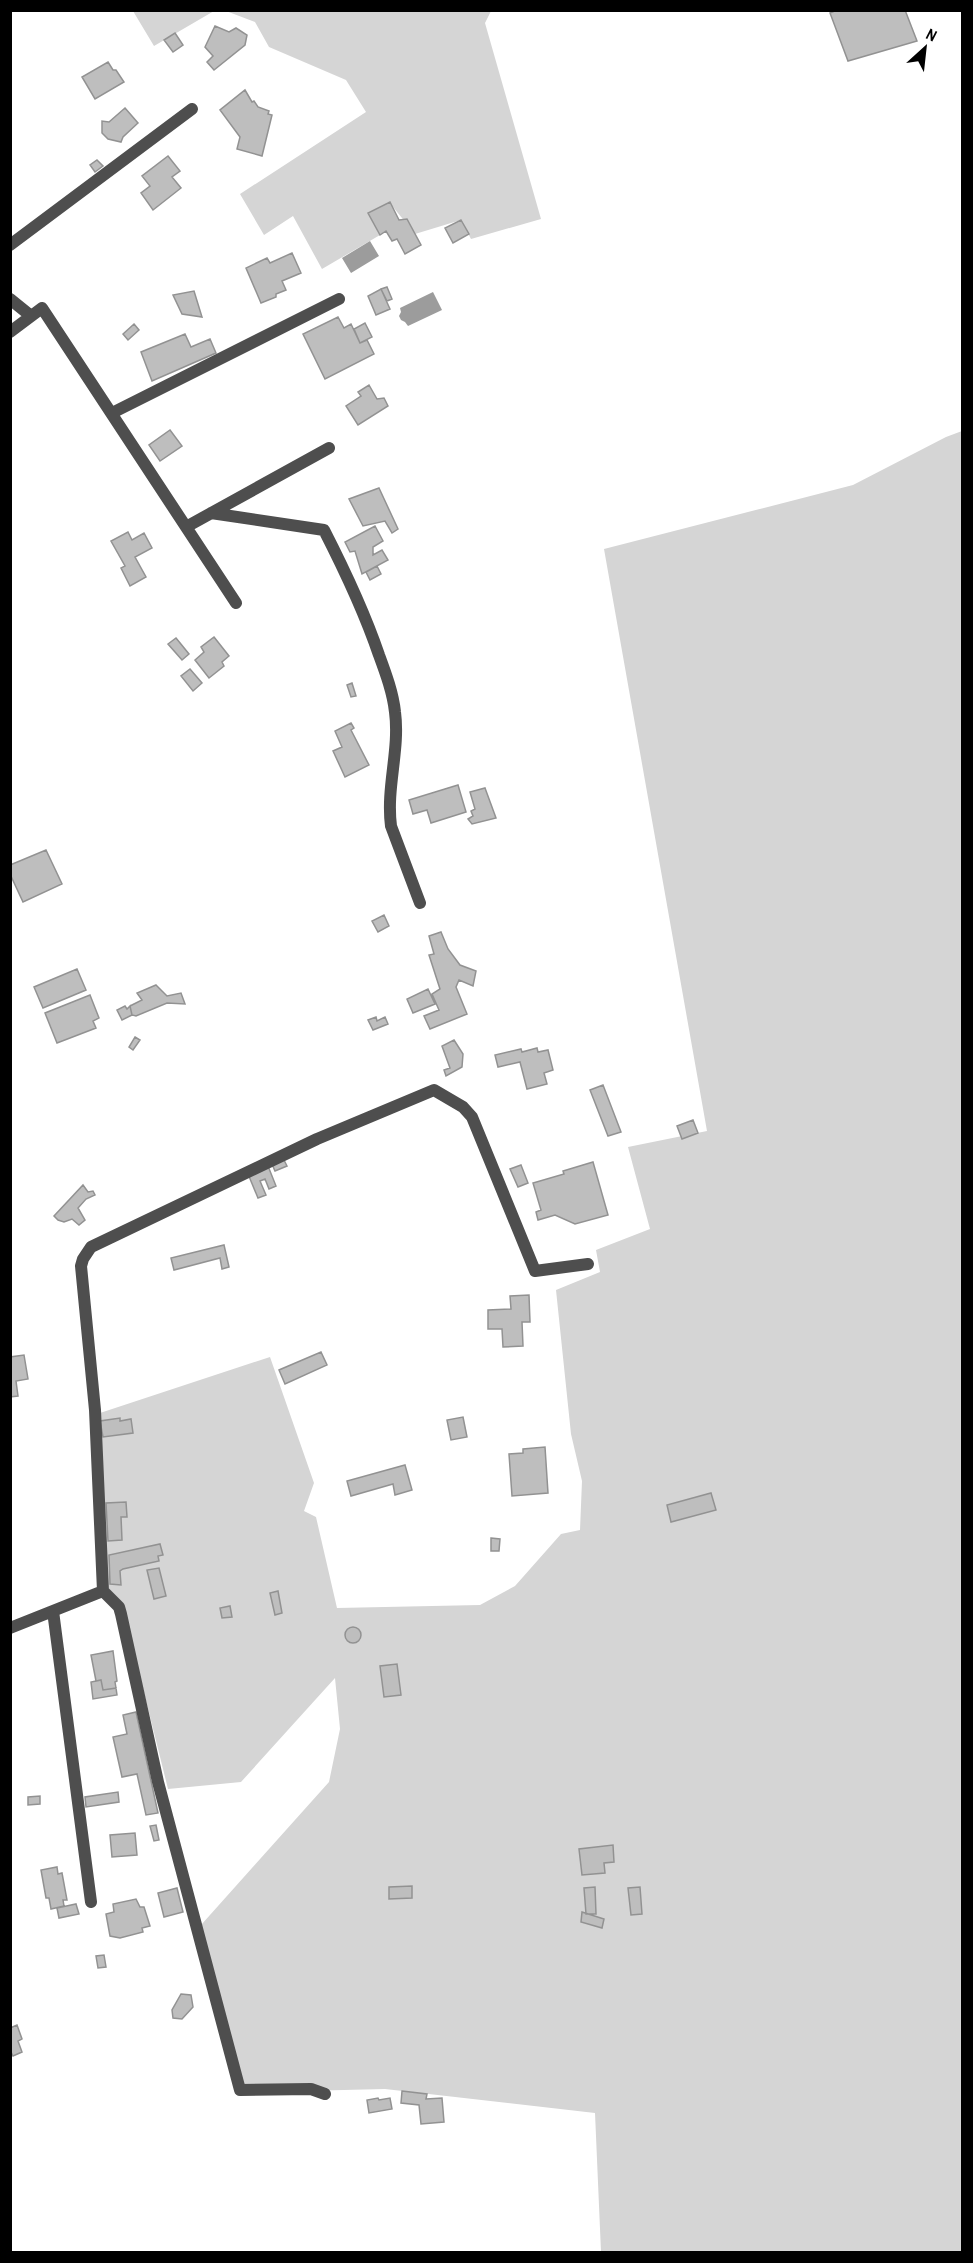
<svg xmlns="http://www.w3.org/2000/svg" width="973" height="2263" font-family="'Archivo Narrow',sans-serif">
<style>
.green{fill:#d5d5d5}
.water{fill:#9c9c9c}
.building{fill:#bebebe;stroke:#929292;stroke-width:1.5}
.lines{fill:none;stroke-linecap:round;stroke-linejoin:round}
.street{stroke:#4e4e4e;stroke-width:12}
</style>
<rect width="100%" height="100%" fill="#fff"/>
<path class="green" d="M133 11H214L154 46Z
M226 11H491L485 23 541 219 471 239 461 220 415 234 389 202 369 214 380 235 322 269 293 216 264 235 240 194 366 112 346 80 269 47 255 22Z
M962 431V2252H601L595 2113 385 2089 261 2092 236 2080 193 1934 329 1782 340 1729 335 1678 241 1782 168 1789 129 1632 108 1587 100 1413 270 1357 314 1483 304 1511 316 1517 337 1608 480 1605 515 1586 561 1534 580 1530 582 1481 571 1434 556 1290 600 1272 596 1250 650 1229 628 1147 707 1131 604 549 853 485 946 437Z"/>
<path class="water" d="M370 241 379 256 351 273 342 258Z
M433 292 442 310 408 326 405 322 401 320 399 316 401 312 400 308Z"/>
<path class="building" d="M837 10H905L917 41 848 61 830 13Z
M215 26 229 32 236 28 247 35 245 45 214 70 207 62 213 56 205 47Z
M175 33 183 45 173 52 164 40Z
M108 62 113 70H116L124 82 95 99 82 77Z
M245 90 252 102 254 101 258 107 269 111 268 114 272 115 262 156 237 149 240 137 220 110Z
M125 108 138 123 123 137 121 142 108 139 102 133V121L109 122Z
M168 156 180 171 172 177 181 188 153 210 141 193 150 186 142 176Z
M97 160 103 166 95 172 90 165Z
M390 202 399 220 407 219 421 245 405 254 397 239 392 241 386 231 380 235 368 213Z
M461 220 469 234 453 243 445 228Z
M292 253 301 273 282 281 286 290 276 294V297L261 303 246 268 267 258 270 263Z
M387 287 392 299 387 301 381 289Z
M381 289 390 309 376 315 368 296Z
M194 291 202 317 182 314 173 295Z
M338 317 344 328 351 324 360 343 367 340 374 354 325 379 303 334Z
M365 323 372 337 360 343 354 329Z
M134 324 139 330 128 340 123 334Z
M185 334 191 347 210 339 216 353 152 381 141 352Z
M369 385 377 399 384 398 388 406 358 425 346 406 361 396 358 392Z
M170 430 182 446 160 461 149 445Z
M379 488 398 529 392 533 385 521 363 526 349 499Z
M375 526 383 541 373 547V555L382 550 388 560 362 574 355 551 350 552 345 542Z
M128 532 132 540 144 533 152 548 135 557 146 577 130 586 121 568 125 566 111 541Z
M377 566 381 574 370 580 366 572Z
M214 637 229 656 222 662 224 666 209 678 195 660 204 652 201 647Z
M176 638 189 654 182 660 168 644Z
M190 669 202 683 193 691 181 676Z
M352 683 356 696 351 697 347 685Z
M351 723 354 728 351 730 369 765 345 777 333 751 342 747 335 731Z
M458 785 466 812 431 823 427 810 413 814 409 800Z
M485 788 496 818 472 824 468 819 473 816 471 811 475 809 470 792Z
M46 850 62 884 23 902 10 874V865Z
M384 915 389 926 378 932 372 921Z
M441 932 448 949 460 965 476 971 473 986 459 980 456 987 467 1014 430 1029 424 1016 439 1010 432 994 440 989 429 955 434 954 429 936Z
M77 969 86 990 43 1008 34 987Z
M156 985 167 996 181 993 185 1004 167 1003 136 1016 132 1015 130 1006 142 1000 137 993Z
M428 989 435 1004 413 1013 407 999Z
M90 995 99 1018 93 1021 96 1028 57 1043 45 1013Z
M125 1006 127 1009 130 1006 132 1015 122 1020 117 1010Z
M376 1017 377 1021 385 1017 388 1024 373 1030 368 1020Z
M135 1037 140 1040 133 1050 129 1047Z
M454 1040 463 1054 462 1067 446 1076 444 1070 450 1068 442 1046Z
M537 1048 538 1052 548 1050 553 1070 544 1073 547 1084 527 1089 520 1062 498 1067 495 1055 521 1049 522 1052Z
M603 1085 621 1132 608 1136 590 1090Z
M693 1120 698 1133 682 1139 677 1126Z
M283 1158 287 1166 275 1171 271 1162Z
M593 1162 608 1215 575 1224 555 1215 538 1220 536 1212 541 1210 533 1183 564 1174 563 1171Z
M521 1165 528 1183 518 1187 510 1169Z
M268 1166 276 1186 269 1189 265 1179 260 1181 266 1195 258 1198 248 1174Z
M83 1185 88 1192 93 1191 95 1195 86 1199 78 1208 85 1220 79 1225 72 1219 64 1222 58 1220 54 1216Z
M224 1245 229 1267 222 1269 220 1258 174 1270 171 1258Z
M529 1295 530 1322H522L523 1346 503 1347 502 1329H488V1310L511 1309 510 1296Z
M321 1352 327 1365 285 1384 279 1370Z
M24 1355 28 1379 16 1381 18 1396 10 1397V1357Z
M463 1417 467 1437 451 1440 447 1420Z
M120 1418V1421L131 1419 133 1433 103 1437 100 1421Z
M545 1447 548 1493 512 1496 509 1454 523 1453V1449Z
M405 1465 412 1490 395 1495 393 1484 351 1496 347 1481Z
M711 1493 716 1510 671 1522 667 1505Z
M126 1502 127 1517H121L122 1540 108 1541 106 1503Z
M491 1538 500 1539 499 1551H491Z
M160 1544 163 1555 158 1556 159 1561 123 1569 120 1571 121 1585 110 1584 109 1555Z
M159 1568 166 1596 154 1599 147 1570Z
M278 1591 282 1613 275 1615 270 1593Z
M230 1606 232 1617 222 1618 220 1608Z
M345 1635a8 8 0 1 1 16 0a8 8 0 1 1-16 0Z
M113 1651 117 1681 115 1682 116 1688 103 1690 101 1680 96 1681 91 1655Z
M397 1664 401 1695 384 1697 380 1666Z
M101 1680 103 1690 116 1688 117 1695 93 1699 91 1682Z
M136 1712 158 1813 146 1815 137 1774 122 1777 113 1737 127 1734 123 1715Z
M118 1792 119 1802 86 1807 85 1797Z
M40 1796V1804L28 1805V1797Z
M156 1825 159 1840 154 1841 150 1826Z
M135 1833 137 1855 112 1857 110 1835Z
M613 1845 614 1862 604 1863 605 1873 582 1875 579 1849Z
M57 1867 58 1874 62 1873 67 1900H63L64 1906 51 1909 49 1898H46L41 1870Z
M412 1886V1898L389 1899V1887Z
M595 1887 596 1914H586L584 1888Z
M640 1887 642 1914 631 1915 628 1888Z
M177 1888 183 1912 164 1917 158 1893Z
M136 1899 140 1907H144L150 1926 142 1928 143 1932 120 1938 110 1936 106 1914 114 1912 113 1904Z
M76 1904 79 1914 59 1918 57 1908Z
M582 1912 604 1919 602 1928 581 1922Z
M104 1955 106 1967 98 1968 96 1956Z
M181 1994 191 1995 193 2007 182 2019 173 2018 172 2010Z
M17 2025 22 2039 18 2041 22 2052 13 2056 10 2050V2028Z
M402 2091 427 2094 426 2099 442 2098 444 2122 421 2124 419 2105 401 2103Z
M378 2098 379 2100 390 2098 392 2109 369 2113 367 2100Z"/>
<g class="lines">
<path class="street" d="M10 245 192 109
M10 299 31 316
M10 332 42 308 236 603
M112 413 339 299
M211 513 324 530C345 571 364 611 379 655 386 674 393 693 395 712 400 750 386 787 391 826L420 903
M186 527 329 448
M103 1591 119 1607 121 1614 158 1782 240 2090 311 2089 325 2094
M53 1611 91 1902
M10 1628 103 1591 95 1410 81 1266 83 1259 91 1247 317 1139 434 1090 463 1107 472 1117 535 1271 588 1264"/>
</g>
<rect width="973" height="2263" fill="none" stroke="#000000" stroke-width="24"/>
<g transform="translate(925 48) rotate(27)" stroke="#ffffff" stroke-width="4.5" paint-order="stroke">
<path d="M0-4.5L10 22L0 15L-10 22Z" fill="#000000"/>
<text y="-9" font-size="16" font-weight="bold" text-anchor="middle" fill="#000000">N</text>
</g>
</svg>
